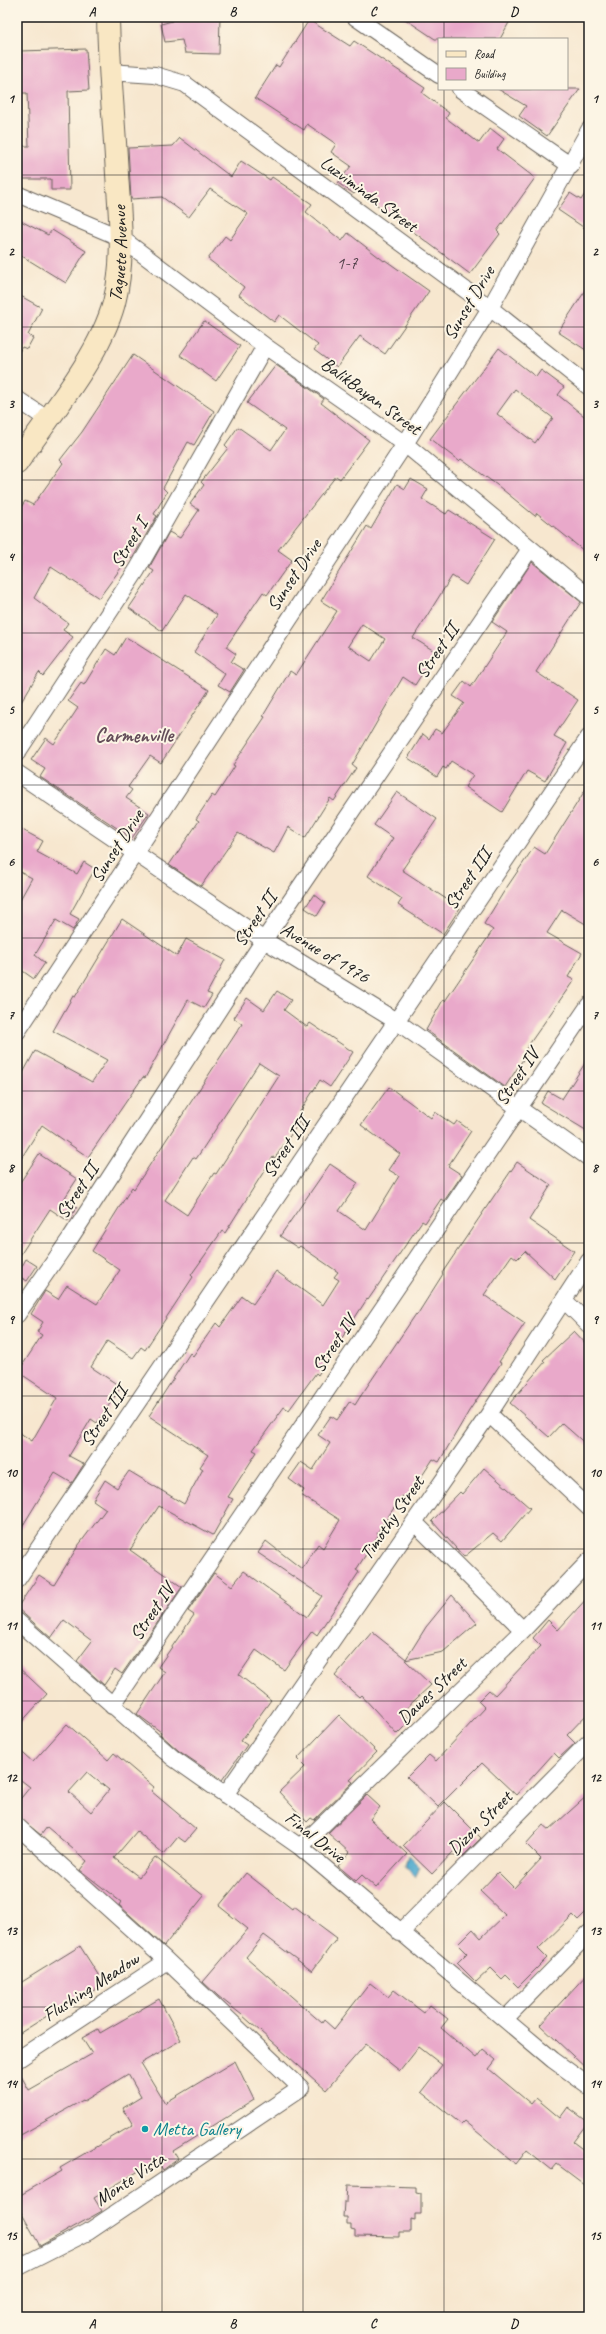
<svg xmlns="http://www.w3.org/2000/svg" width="606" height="2334" font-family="Caveat,sans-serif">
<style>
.water{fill:#51aace;stroke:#366375}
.building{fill:#e9a9ca;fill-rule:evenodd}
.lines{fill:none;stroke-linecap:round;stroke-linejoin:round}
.street-casing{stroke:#69635b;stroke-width:18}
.secondary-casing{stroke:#69635b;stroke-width:24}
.street{stroke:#fff;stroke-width:16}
.secondary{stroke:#f9e7c3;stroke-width:22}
.grid{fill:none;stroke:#1c1c1c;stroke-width:1;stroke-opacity:0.55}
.culture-dot{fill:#0f9aa8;stroke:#fcf5e5;stroke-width:1.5}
.labels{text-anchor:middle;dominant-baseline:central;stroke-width:4;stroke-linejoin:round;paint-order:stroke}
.number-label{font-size:17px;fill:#4f3f48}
.street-label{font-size:19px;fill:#1c1c1c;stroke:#fcf5e5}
.culture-label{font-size:19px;fill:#0d838f;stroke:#fcf5e5;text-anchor:start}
.neighbourhood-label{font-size:20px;font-weight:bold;fill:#644d59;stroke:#fcf5e5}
.neatline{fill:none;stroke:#1c1c1c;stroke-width:1.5}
.grid-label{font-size:13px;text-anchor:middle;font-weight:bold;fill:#1c1c1c}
</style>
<rect width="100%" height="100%" fill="#fcf5e5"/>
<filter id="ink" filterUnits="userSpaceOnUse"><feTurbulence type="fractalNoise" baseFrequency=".025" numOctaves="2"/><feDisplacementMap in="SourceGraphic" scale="8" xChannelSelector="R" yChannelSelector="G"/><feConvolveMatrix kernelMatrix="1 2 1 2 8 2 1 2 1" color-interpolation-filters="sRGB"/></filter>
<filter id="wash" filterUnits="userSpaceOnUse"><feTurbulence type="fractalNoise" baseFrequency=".012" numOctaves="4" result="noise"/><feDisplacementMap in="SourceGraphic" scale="16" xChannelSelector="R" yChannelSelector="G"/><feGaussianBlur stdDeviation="0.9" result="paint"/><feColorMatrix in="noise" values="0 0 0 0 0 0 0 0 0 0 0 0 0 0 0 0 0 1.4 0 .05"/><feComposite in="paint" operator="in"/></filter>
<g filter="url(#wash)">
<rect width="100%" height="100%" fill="#f7e7cf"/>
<path class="water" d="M408 1855 420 1867 415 1878 405 1865Z"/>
<g id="blocks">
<path class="building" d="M172 17H220L219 54 185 53 182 40 165 42 161 24 172 21Z
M402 17H512L500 39H435Z
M309 20 350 46 354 41 425 88 422 93 449 113 446 118 479 143 490 128 504 139 497 149 535 178 497 231 500 234 470 274 357 190 354 194 338 183 351 166 331 152 336 144 307 124 304 130 255 98 276 65 279 67Z
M86 49 89 90 68 91 70 190H51V179H17V146H29L27 93H21L20 51Z
M498 89H580L547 136 519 116 526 106Z
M180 138 231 177 241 161 270 180 272 177 312 204 306 212 342 241 348 233 384 261 385 260 429 291 385 354 360 336 337 367 314 350 318 345 279 315 274 322 239 295 244 287 208 259 225 236 230 240 248 214 210 189 189 217 162 197 131 199 128 148 173 146Z
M589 188V231L558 210 570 193 581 200Z
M17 219 48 235 52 230 86 251 66 283 17 253Z
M589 285V352L558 332Z
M17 294 42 308 28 335 33 338 27 349 22 347 17 355Z
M204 321 240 346 216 381 180 355Z
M499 348 536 377 541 370 564 387 558 395 589 420V555L537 513 535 516 497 485 461 459 459 461 430 439ZM515 389 553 418 535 443 497 414Z
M133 355 214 411 194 445 188 442 163 488 167 492 154 514 157 516 132 559 129 557 99 598 51 567 34 598 68 623 63 630 73 637 43 676 39 672 17 709V514L25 501 33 505 63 463 60 460 82 432Z
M276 365 324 399 321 403 369 440 340 479 336 476 278 550 292 560 267 595 263 592 226 647 236 654 231 662 244 670 230 692 218 685 225 674 194 652 217 615 186 594 162 631 129 608 154 571 149 568 169 532 180 538 199 510 190 504 204 485 201 482 228 448 225 445 238 427 271 450 285 430 247 403Z
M411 479 428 489 422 499 446 514 449 510 495 539 466 585 452 576 413 638 436 652 415 685 403 677 352 765 356 768 334 801 330 798 305 838 288 827 274 853 238 833 201 886 169 865 199 821 196 819 212 795 215 797 235 766 233 765 265 717 263 716 290 671 296 675 337 611 321 601 346 560 367 526 371 529 397 484 405 489ZM362 624 385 639 371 661 348 646Z
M532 562 581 602 536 672 578 700 554 736 567 743 545 781 527 771 502 812 465 787 473 775 451 761 446 769 443 767 437 777 408 758 423 734 429 739 435 729 442 733 464 703 453 696 464 681 471 687 507 632 492 622Z
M126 637 209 690 161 763 150 756 128 787 132 790 126 798 149 813 132 838 40 777 45 769 31 760 46 738 54 744 78 708 68 701 81 683 84 685 106 649 115 655Z
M589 784V926L562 910 547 933 582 953 568 977 574 980 523 1053 526 1055 505 1087 426 1030 443 1000 445 1001 493 930 484 924 503 893 534 847 545 854Z
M397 792 437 819 402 870 460 908 443 934 398 905 402 899 368 876 393 838 374 825Z
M17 827 43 841 37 852 77 874 84 862 95 869 70 914 79 919 73 930 56 920 35 955 45 963 34 979 17 967V905L32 878 17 870Z
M314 894 325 903 317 916 305 908Z
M122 919 177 956 186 939 225 960 207 993 212 995 204 1008 188 1000 145 1078 143 1077 88 1157 42 1125 17 1165V1084L35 1051 92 1082 107 1060 53 1031 73 996 75 997Z
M277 991 291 1000 284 1010 307 1027 310 1023 353 1052 330 1087 320 1080 296 1118 300 1121 275 1158 273 1157 225 1233 222 1231 191 1275 193 1277 145 1350 141 1347 133 1358 107 1341 91 1367 121 1387 97 1423 91 1419 69 1456 84 1464 72 1483 55 1473 17 1535V1431L32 1441 57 1398 18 1372 42 1335 37 1332 43 1322 31 1314 45 1291 58 1299 67 1285 97 1304 120 1270 92 1251 132 1187 134 1189 242 1024 234 1018 247 998 264 1010ZM259 1063 279 1076 216 1174 214 1173 187 1215 165 1200 193 1157 196 1159Z
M589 1057V1132L541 1103 548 1091 562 1099Z
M389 1087 431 1118 435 1112 454 1125 457 1121 471 1131 448 1166 462 1175 444 1201 441 1199 425 1223 422 1221 368 1300 367 1299 318 1375 316 1373 289 1410 284 1407 253 1450 257 1452 228 1497 233 1499 213 1535 159 1506 130 1550 182 1587 122 1674 115 1669 104 1685 77 1661 92 1641 64 1620 51 1638 17 1608 39 1575 54 1585 78 1546 106 1509 93 1500 105 1480 117 1488 129 1471 184 1504 203 1469 200 1467 208 1455 149 1416 190 1353 193 1356 216 1323 220 1327 242 1296 253 1304 276 1271 323 1305 339 1280 334 1277 338 1272 300 1246 298 1248 280 1236 330 1164 358 1183 339 1211 366 1230 399 1176 389 1170 400 1154 361 1125Z
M39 1154 77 1179 64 1199 77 1207 68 1221 50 1209 17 1260V1187Z
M517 1162 551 1185 529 1220 574 1251 555 1279 525 1251 517 1259 512 1255 484 1295 525 1323 499 1362 501 1363 469 1411 439 1462 433 1459 407 1499 402 1496 377 1533 379 1534 356 1570 359 1572 317 1635 312 1631 284 1670 256 1650 239 1675 271 1700 241 1741 247 1745 222 1780 179 1751 160 1734 161 1732 137 1714 165 1672 158 1667 194 1615 188 1611 214 1573 232 1586 244 1571 307 1617 322 1596 258 1553 266 1541 302 1569 318 1544 323 1548 340 1520 301 1495 304 1490 289 1479 301 1462 313 1470 330 1443 318 1435 331 1416 337 1420 350 1401 355 1405 360 1397 416 1314 417 1315 443 1274 442 1273Z
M26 1259 37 1266 27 1281 17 1275Z
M574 1331 589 1347V1447L562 1423 549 1437 510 1403 545 1362 543 1360Z
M484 1468 530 1508 502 1541 493 1533 464 1557 432 1521 460 1492 462 1494Z
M452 1595 477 1623 443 1652 405 1660 431 1685 402 1712 411 1720 397 1734 361 1695 359 1697 335 1676 372 1632 406 1659 426 1627Z
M589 1596V1712L567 1735 575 1743 559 1758 554 1753 516 1795 482 1763 438 1807 407 1777 429 1755 436 1761 485 1708 478 1701 489 1690 495 1695 541 1646 533 1638 548 1620 558 1630Z
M17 1666 47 1694 17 1727Z
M339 1715 377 1752 350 1780 353 1782 314 1820 311 1818 307 1822 279 1792 305 1767 297 1759Z
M67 1724 108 1760 114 1753 154 1787 151 1791 196 1829 185 1842 178 1837 164 1854 137 1831 114 1858 139 1877 155 1857 204 1896 164 1946 119 1905 121 1902 80 1870 87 1861 47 1827 41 1835 17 1816V1803L30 1787 17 1777V1748L33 1762ZM87 1772 109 1790 91 1812 69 1792Z
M589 1794V1909L578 1920 573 1915 538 1949 547 1958 518 1987 506 1975 502 1979 491 1968 476 1982 457 1963 467 1953 458 1944 473 1929 481 1938 505 1915 480 1891 498 1872 514 1888 541 1859 526 1844 543 1825 549 1830Z
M367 1795 380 1807 370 1819 407 1854 376 1888 362 1875 356 1881 338 1866 350 1853 328 1833Z
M445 1802 481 1838 462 1857 455 1850 432 1874 403 1846Z
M246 1873 292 1909 294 1906 337 1938 312 1971 264 1935 246 1957 322 2023 324 2020 334 2029 370 1983 388 1997 394 1990 424 2013 430 2005 448 2019 441 2028 476 2058 483 2049 496 2060 489 2069 531 2104 536 2098 560 2118 568 2107 588 2122 573 2142 589 2154V2188L557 2164 552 2170 527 2150 516 2164 464 2121 461 2124 421 2092 442 2065 419 2047 400 2071 366 2044 326 2090 242 2015 218 1996 203 1982 248 1929 219 1906Z
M80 1946 104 1984 60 2012 58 2009 17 2035V1985Z
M589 1972V2071L540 2025Z
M159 1999 181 2040 141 2063 165 2103 235 2061 254 2100 173 2151 178 2159 163 2170 157 2160 94 2198 102 2211 40 2246 17 2205V2197L62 2171 60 2168 133 2125 123 2108 141 2097 128 2074 84 2101 83 2100 17 2137V2069L29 2090 92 2054 82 2038 98 2029 100 2033Z
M348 2185 416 2187V2192L421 2193V2214H415V2220L411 2219V2232H399V2237L355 2236V2230L351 2229V2224H347V2217H343L344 2202H347Z"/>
</g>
</g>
<g filter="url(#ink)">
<use href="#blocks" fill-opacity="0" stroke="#69635b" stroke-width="1"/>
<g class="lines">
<defs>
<path id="street" d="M355 17 439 75
M109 72 155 75 185 84 490 308 589 387
M460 89 571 166
M17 194 121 238 265 346 405 444 589 597
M17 399 47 419
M17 753 137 570 265 346
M17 773 264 940 396 1021 589 1158
M17 1032 405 444 490 308 589 130
M564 1300 589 1325
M17 1315 71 1237 264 940 530 549
M489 1414 589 1508
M414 1522 523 1630
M17 1580 589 737
M17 1621 173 1758 300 1847 553 2060 589 2086
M112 1706 589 1005
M225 1795 489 1414 589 1261
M17 1826 167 1961 301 2088 88 2232 17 2268
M300 1847 523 1630 589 1561
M400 1933 589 1742
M506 2018 589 1933
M17 2060 167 1961"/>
<g id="secondary">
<path id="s1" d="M17 463C49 416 99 358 114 303 125 260 120 218 117 174 114 121 109 70 108 17"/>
</g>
</defs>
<use href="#street" class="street-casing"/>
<use href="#secondary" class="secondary-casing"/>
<use href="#street" class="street"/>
<use href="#secondary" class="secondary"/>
</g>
</g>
<path class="grid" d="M162 17V2317M303 17V2317M444 17V39M444 89V2317M17 175H589M17 327H589M17 480H589M17 633H589M17 785H589M17 938H589M17 1091H589M17 1243H589M17 1396H589M17 1549H589M17 1701H589M17 1854H589M17 2007H589M17 2159H589"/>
<circle class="culture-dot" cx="145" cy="2129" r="4"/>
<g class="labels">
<g class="number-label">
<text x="347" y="263">1-7</text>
</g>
<g class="street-label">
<text transform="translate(369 194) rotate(36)">Luzviminda Street</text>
<text stroke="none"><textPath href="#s1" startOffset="238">Taguete Avenue</textPath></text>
<text transform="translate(469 303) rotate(-59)">Sunset Drive</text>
<text transform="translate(371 396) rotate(36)">BalikBayan Street</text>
<text transform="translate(129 543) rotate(-59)">Street I</text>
<text transform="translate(294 575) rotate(-56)">Sunset Drive</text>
<text transform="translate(437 651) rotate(-56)">Street II</text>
<text transform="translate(117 846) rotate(-57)">Sunset Drive</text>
<text transform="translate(468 879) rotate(-56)">Street III</text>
<text transform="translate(255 919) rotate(-56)">Street II</text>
<text transform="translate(325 953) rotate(31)">Avenue of 1976</text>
<text transform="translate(517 1077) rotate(-56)">Street IV</text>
<text transform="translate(286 1147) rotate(-56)">Street III</text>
<text transform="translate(77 1191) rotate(-57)">Street II</text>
<text transform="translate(334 1344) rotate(-56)">Street IV</text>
<text transform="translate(104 1416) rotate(-56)">Street III</text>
<text transform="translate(392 1518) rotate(-55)">Timothy Street</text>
<text transform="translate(152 1612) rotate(-56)">Street IV</text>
<text transform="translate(432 1691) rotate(-44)">Dawes Street</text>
<text transform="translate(480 1823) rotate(-45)">Dizon Street</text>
<text transform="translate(315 1837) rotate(38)">Final Drive</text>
<text transform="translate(91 1987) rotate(-33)">Flushing Meadow</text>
<text transform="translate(130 2179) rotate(-34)">Monte Vista</text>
</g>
<g class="culture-label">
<text x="153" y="2129">Metta Gallery</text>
</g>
<g class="neighbourhood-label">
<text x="134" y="735">Carmenville</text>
</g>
</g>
<rect width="606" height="2334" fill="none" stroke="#fcf5e5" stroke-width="44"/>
<rect x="438" y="38" width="130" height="52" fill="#fcf5e5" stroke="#a29e95"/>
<rect x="446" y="51" width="20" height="6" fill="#f9e7c3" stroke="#a29e95"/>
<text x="474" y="58" font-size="12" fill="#1c1c1c">Road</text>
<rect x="446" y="68" width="20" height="12" fill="#e9a9ca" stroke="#a29e95"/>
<text x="474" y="78" font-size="12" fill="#1c1c1c">Building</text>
<rect x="22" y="22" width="562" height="2290" class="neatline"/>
<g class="grid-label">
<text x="92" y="16">A</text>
<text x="233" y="16">B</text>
<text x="373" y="16">C</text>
<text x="514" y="16">D</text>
<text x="11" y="103">1</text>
<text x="595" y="103">1</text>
<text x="11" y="256">2</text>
<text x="595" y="256">2</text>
<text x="11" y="408">3</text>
<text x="595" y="408">3</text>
<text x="11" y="561">4</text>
<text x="595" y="561">4</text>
<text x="11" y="714">5</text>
<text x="595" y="714">5</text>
<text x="11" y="866">6</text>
<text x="595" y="866">6</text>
<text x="11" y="1019">7</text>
<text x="595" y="1019">7</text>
<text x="11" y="1172">8</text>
<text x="595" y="1172">8</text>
<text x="11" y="1324">9</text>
<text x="595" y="1324">9</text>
<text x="11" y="1477">10</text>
<text x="595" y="1477">10</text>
<text x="11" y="1630">11</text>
<text x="595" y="1630">11</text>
<text x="11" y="1782">12</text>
<text x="595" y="1782">12</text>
<text x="11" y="1935">13</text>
<text x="595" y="1935">13</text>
<text x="11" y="2088">14</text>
<text x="595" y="2088">14</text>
<text x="11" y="2240">15</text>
<text x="595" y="2240">15</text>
<text x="92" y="2328">A</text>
<text x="233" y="2328">B</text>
<text x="373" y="2328">C</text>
<text x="514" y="2328">D</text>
</g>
</svg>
